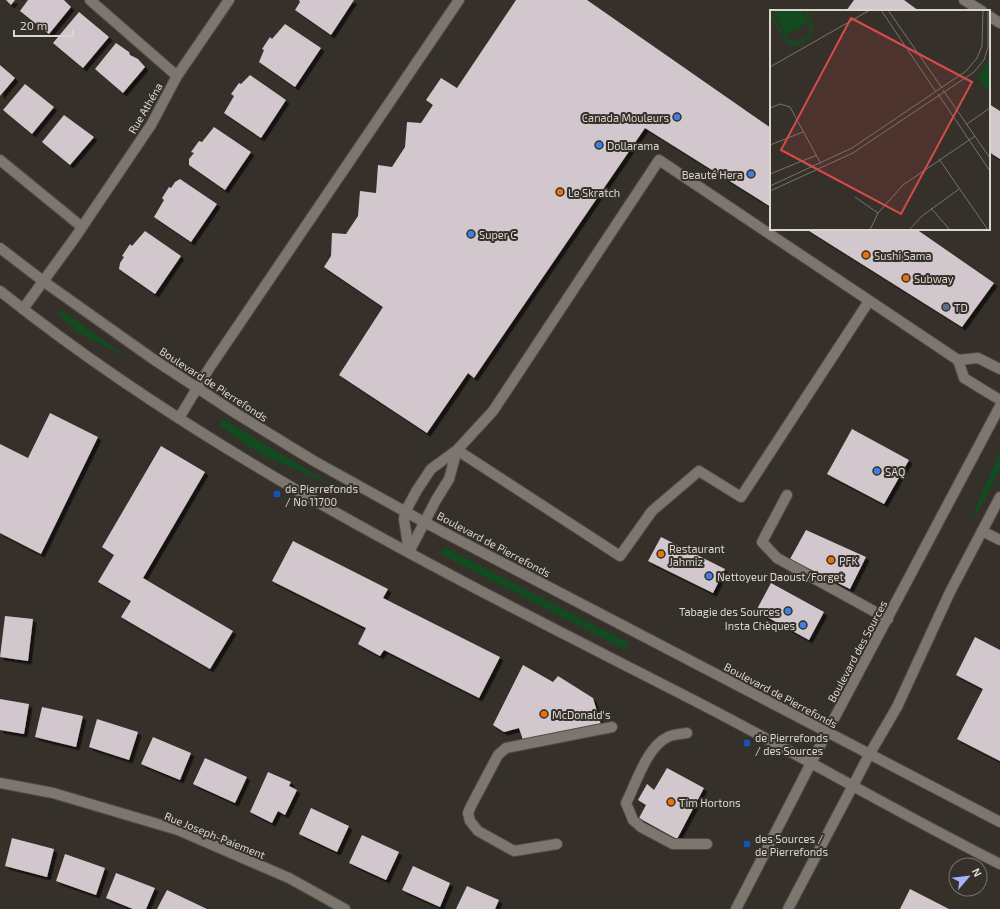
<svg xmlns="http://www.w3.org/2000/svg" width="1000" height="909" font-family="'Exo 2',sans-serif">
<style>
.green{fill:#124b1f}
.building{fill:#d2c7cd;filter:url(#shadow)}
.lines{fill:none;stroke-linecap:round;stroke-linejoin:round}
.service-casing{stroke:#514d48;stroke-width:12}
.minor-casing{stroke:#514d48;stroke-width:12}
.tertiary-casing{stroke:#514d48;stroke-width:12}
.secondary-casing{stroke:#514d48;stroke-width:12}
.service{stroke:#7c766e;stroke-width:10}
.minor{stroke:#7c766e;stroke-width:10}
.tertiary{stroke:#7c766e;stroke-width:10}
.secondary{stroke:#7c766e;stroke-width:10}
.shop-dot{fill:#3f7fe0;stroke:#353029;stroke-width:1.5}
.food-dot{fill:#e8710a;stroke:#353029;stroke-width:1.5}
.service-dot{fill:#5c6f8a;stroke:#353029;stroke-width:1.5}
.transit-dot{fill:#1a4fb4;stroke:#353029;stroke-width:1.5}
.labels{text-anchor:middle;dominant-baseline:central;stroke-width:4;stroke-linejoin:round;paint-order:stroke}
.street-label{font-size:11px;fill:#dad7d3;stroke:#353029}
.poi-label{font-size:11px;fill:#dad7d3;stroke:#353029;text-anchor:start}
.inset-road{fill:none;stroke:#77736d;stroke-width:1}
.view{fill:#d74b4a;fill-opacity:0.15;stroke:#d74b4a;stroke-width:2}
.inset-edge{fill:none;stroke:#dad7d3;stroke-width:2}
</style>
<defs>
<filter id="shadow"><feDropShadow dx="3.5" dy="3.5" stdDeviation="0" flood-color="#0009"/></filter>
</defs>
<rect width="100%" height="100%" fill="#353029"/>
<path class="green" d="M61 310 129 358 77 332 58 313Z
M223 419 334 486 262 455 219 425Z
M1000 452V470L976 516 973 514Z
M444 547 629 643 625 650 441 554Z"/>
<path class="building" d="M6 0H15L11 5Z
M28 0H64L71 7 49 34 20 11Z
M299 0H354L331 35 295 10 300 2Z
M516 0H587L771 128V207L645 128 474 378 468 373 427 433 339 375 383 307 324 267 331 256 332 233 346 234 358 216 360 191 376 193 378 165 392 167 405 147 407 122 421 123 433 105 426 100 441 78 457 88Z
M854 0H904L919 11H846Z
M79 12 109 37 83 68 53 43Z
M285 24 321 48 295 87 259 62 264 50 262 49 270 37 272 39Z
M116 43 129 52 130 55 138 59 145 67 123 93 95 69Z
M0 65 15 78 0 96Z
M250 75 286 100 261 138 224 113 234 96 231 94 239 83 241 84Z
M25 84 54 107 32 134 3 110Z
M989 104 1000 111V159L989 152Z
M64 115 94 137 70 165 42 142Z
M214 127 251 152 225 190 189 165V159L194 153 191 152 199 141 202 142Z
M180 179 217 204 191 242 154 217 164 200 162 198 169 187 171 188 175 182Z
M806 229H916L994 283 962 327Z
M145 231 181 256 155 294 119 269 120 263 124 257 122 256 130 244 132 246Z
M50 413 98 437 41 554 0 533V444L28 458Z
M852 429 909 460 884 504 827 474Z
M161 446 205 472 143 578 233 631 210 669 121 617 131 601 98 582 114 555 102 547Z
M806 530 866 557 850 589 790 559Z
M661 537 725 569 713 593 648 561Z
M293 541 388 589 383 598 500 657 479 698 384 650 380 656 358 644 366 628 272 581Z
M771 583 824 612 809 640 756 611Z
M5 616 33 619 28 661 0 657Z
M975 637 1000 650V761L957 739 983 689 956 675Z
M523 665 553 682 558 676 593 698 601 725 523 740 519 728 504 732 493 725Z
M0 699 29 704 24 734 0 730Z
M42 707 83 716 76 747 35 737Z
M97 719 138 732 129 760 89 747Z
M153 737 191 753 180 780 141 764Z
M205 758 247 777 235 803 193 784Z
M667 768 704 788 677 839 639 818 646 805 638 800 647 784 654 790Z
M268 772 291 782 289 786 297 790 285 815 278 811 272 823 250 812Z
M311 808 349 826 337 852 299 834Z
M362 835 399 852 386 880 349 863Z
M12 838 54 849 47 877 5 866Z
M65 854 105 868 96 895 56 881Z
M413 866 450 883 440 907 402 890Z
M116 873 155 888 146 909H133L106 898Z
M467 886 499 900 495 909H456Z
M910 889 949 909H900Z
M167 890 207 909H157Z"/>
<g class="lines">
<defs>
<path id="service" d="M958 360 964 378 1000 400
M179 418 210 367 459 0
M457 450 620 556 652 511 699 471 741 497 869 301
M787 495 762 542 777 558 888 619
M982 531 1000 540
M409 552 404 519 405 512 417 490 431 469 457 450 493 411 659 160 958 360 978 358 1000 369
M409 552 436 500 449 479 457 450
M687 733C681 734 673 734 668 737 647 746 636 784 626 803L633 820 641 827 673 844H707
M557 844 514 851 478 831 470 821 468 813 471 806 498 755 506 748 612 727"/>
<path id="minor" d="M90 0 177 76
M0 160 82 227
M23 309 74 239 151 125 177 76 229 0
M0 783 53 793 178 830 289 878 345 909"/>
<path id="tertiary" d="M964 0 982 11
M989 16 1000 23
M827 732 1000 406
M869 755 897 707 950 592 1000 497"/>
<path id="secondary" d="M0 248 43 281 153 359 237 414 314 461 424 522 1000 822
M0 291C212 460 459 580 699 703 800 755 898 813 1000 864
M736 909 827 732
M788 909 869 755"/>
</defs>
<use href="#service" class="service-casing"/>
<use href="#minor" class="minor-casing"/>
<use href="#tertiary" class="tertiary-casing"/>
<use href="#secondary" class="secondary-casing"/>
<use href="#service" class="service"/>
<use href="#minor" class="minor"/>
<use href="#tertiary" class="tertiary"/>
<use href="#secondary" class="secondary"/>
</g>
<g class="shop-dot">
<circle cx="677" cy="117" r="4"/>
<circle cx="599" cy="145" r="4"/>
<circle cx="751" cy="174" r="4"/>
<circle cx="471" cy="234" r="4"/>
<circle cx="877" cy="471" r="4"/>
<circle cx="709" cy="576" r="4"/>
<circle cx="788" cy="611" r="4"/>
<circle cx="803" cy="625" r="4"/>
</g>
<g class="food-dot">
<circle cx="560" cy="192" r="4"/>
<circle cx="866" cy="255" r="4"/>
<circle cx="906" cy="278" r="4"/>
<circle cx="661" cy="554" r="4"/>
<circle cx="831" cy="560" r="4"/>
<circle cx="544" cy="714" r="4"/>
<circle cx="671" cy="802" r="4"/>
</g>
<circle class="service-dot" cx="946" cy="307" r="4"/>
<g class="transit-dot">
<rect x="273" y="490" width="8" height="8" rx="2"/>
<rect x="743" y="739" width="8" height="8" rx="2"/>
<rect x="743" y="840" width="8" height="8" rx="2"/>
</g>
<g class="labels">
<g class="street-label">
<text transform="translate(145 108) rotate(-60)">Rue Athéna</text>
<text transform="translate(214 384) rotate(33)">Boulevard de Pierrefonds</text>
<text transform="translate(494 544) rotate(28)">Boulevard de Pierrefonds</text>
<text transform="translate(857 651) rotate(-62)">Boulevard des Sources</text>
<text transform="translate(781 695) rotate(28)">Boulevard de Pierrefonds</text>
<text transform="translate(215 835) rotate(22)">Rue Joseph-Paiement</text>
</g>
<g class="poi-label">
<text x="669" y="117" text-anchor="end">Canada Mouleurs</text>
<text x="607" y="145">Dollarama</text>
<text x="743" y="174" text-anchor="end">Beauté Hera</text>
<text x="568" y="192">Le Skratch</text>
<text x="479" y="234">Super C</text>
<text x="874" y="255">Sushi Sama</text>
<text x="914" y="278">Subway</text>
<text x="954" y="307">TD</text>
<text x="885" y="471">SAQ</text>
<text x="285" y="488">de Pierrefonds<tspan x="285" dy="13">/ No 11700</tspan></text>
<text x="669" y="548">Restaurant<tspan x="669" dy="13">Jahmiz</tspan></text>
<text x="839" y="560">PFK</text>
<text x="717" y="576">Nettoyeur Daoust/Forget</text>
<text x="780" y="611" text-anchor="end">Tabagie des Sources</text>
<text x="795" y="625" text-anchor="end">Insta Chèques</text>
<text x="552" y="714">McDonald's</text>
<text x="755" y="737">de Pierrefonds<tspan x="755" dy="13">/ des Sources</tspan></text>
<text x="679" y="802">Tim Hortons</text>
<text x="755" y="838">des Sources /<tspan x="755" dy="13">de Pierrefonds</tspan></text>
</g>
</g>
<g transform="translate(770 10)">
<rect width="220" height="220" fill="#353029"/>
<path d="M0 0 16 28 27 32 39 24 40 12 33 0H38L43 14 42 26 26 36 17 33 0 6ZM3 0H31L38 13 16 25ZM220 46V80H217L207 66 214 59Z" fill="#124b1f"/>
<path class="inset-road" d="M111 0 166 82M118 0 172 78M0 57 100 0M173 80 220 148M168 84 220 161M0 98 10 94 20 97 51 154M197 114 220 98M0 135 33 122M169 149 218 220M0 164 47 145M0 176 82 138 196 61 207 48 212 36 213 0M0 181 83 143 204 62 214 50 218 37V0M85 187 108 203M161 198 180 220M100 220 108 203 133 175 205 126M139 220 152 206 189 179"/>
<path class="view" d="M81 8 202 72 131 204 11 140Z"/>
<rect width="220" height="220" class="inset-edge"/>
</g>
<g transform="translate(968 877) rotate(62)"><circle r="19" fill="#353029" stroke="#77736d"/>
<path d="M0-3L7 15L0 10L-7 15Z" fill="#a5b1fc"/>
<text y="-6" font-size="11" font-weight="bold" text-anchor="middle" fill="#dad7d3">N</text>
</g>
<path d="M14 30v6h59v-6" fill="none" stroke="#dad7d3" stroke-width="2"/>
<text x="20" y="30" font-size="12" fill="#dad7d3" stroke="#353029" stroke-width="3" paint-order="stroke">20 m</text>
</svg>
